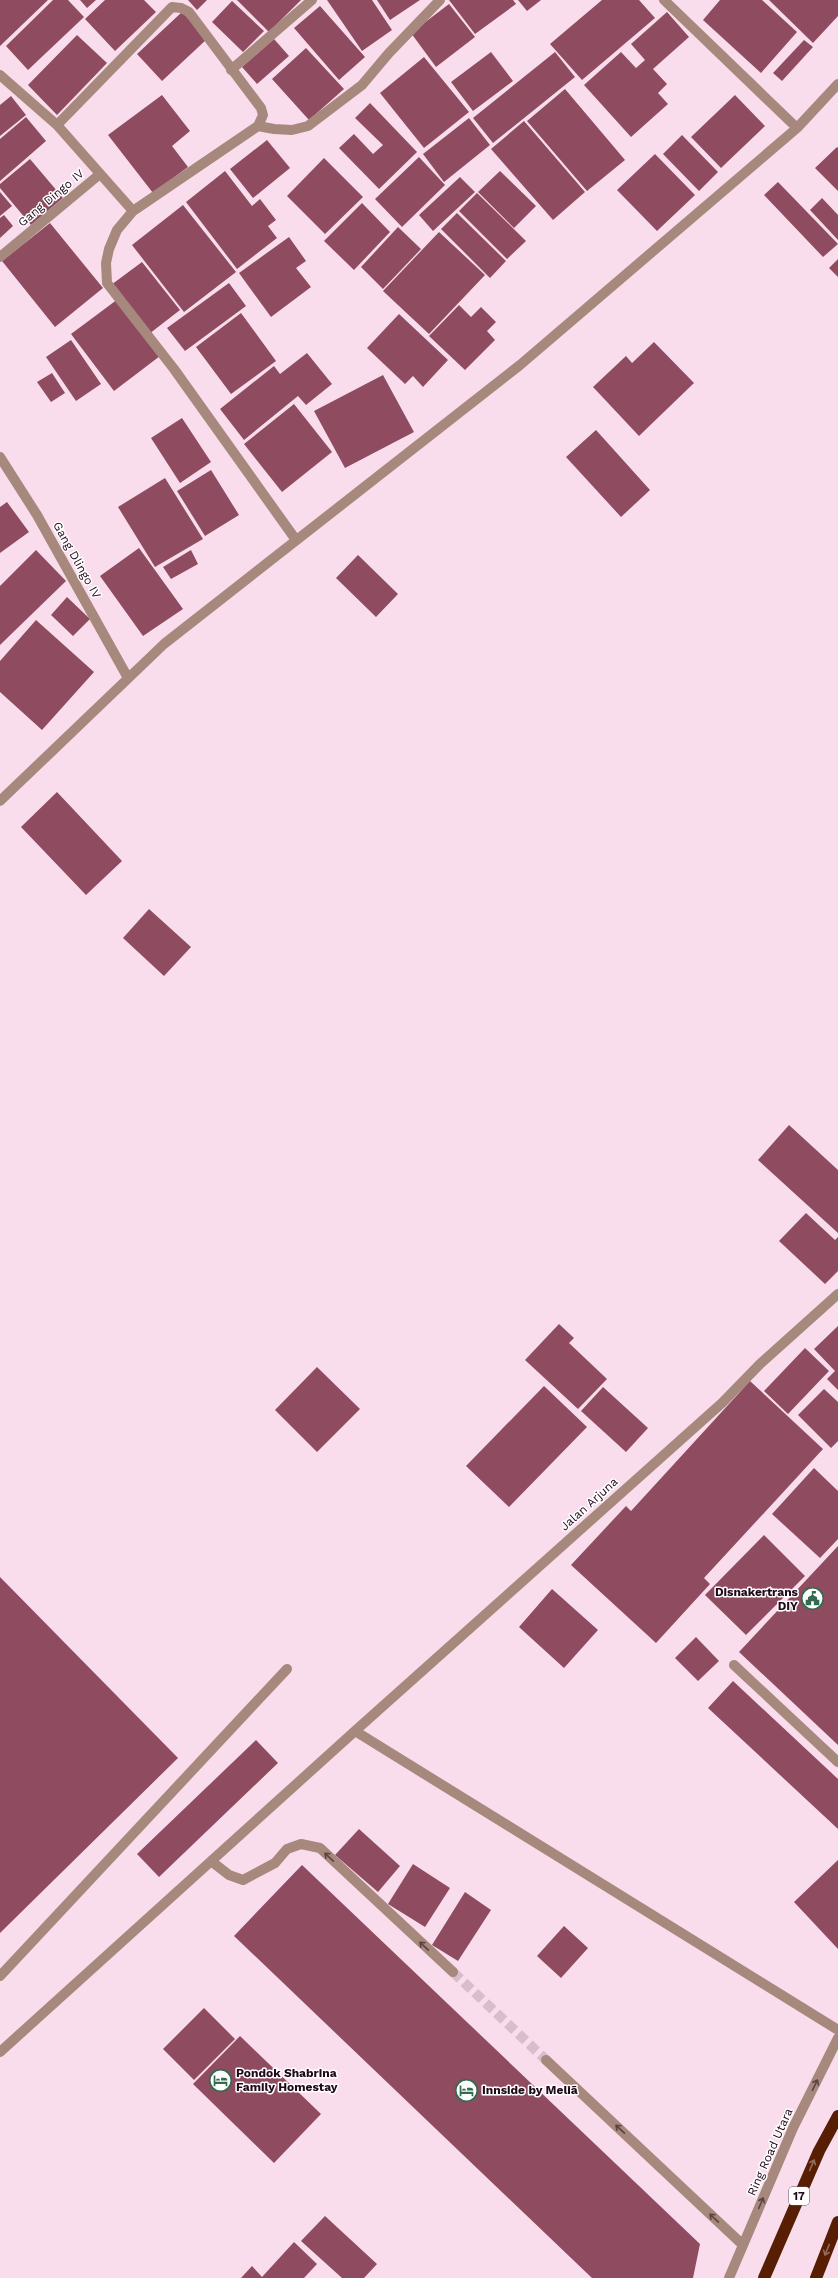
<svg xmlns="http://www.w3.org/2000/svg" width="838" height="2278" font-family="'Work Sans',sans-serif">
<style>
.building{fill:#8f4c60}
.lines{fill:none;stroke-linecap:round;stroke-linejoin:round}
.minor-tunnel{stroke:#d8bdcd;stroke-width:10;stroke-dasharray:10 5;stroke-linecap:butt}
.minor{stroke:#a7887c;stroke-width:10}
.highway{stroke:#581e03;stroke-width:12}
.oneway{stroke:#5d4246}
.oneway2{stroke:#926d5b}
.labels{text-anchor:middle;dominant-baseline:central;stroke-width:3;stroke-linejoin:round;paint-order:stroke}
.shield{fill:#fff;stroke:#63535e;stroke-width:1}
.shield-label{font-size:11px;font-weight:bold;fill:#200919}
.street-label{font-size:12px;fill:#200919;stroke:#fff}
.poi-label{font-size:12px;font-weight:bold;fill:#200919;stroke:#fff;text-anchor:start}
</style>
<rect width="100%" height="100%" fill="#f9dded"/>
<path class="building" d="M0 0H48L0 46Z
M53 0H68L84 17 28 70 6 46Z
M80 0H96L87 8Z
M105 0H144L156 12 115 51 85 19Z
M188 0H207L197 10Z
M237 0H301L269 32Z
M327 0H372L392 30 362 51Z
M377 0H420L390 20Z
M449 0H513L516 4 475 34Z
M518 0H541L527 11Z
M602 0H639L655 18 582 80 550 44Z
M720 0H762L797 32 761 73 703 20Z
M769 0H838V16L813 43Z
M232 1 264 31 243 52 212 22Z
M449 4 475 37 436 67 411 33Z
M320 6 365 57 339 80 294 28Z
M182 12 207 39 162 81 137 54Z
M667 12 689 37 653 69 667 84 658 93 668 104 631 137 584 85 621 52 636 68 645 60 631 44Z
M77 35 107 63 57 115 28 85Z
M274 39 289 56 257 84 242 67Z
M804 40 813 47 782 81 773 73Z
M306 48 344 89 309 120 272 79Z
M491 52 513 81 473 111 451 82Z
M555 52 575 77 493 143 473 118Z
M424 57 469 112 424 148 380 93Z
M565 89 625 160 587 191 527 121Z
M162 95 190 131 172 146 188 167 153 193 108 135Z
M735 95 765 126 721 168 691 137Z
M11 96 26 115 0 136V105Z
M370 103 417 152 379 189 339 148 354 134 373 154 383 145 355 118Z
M26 117 46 141 0 181V139Z
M469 118 490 145 444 182 423 154Z
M524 121 585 192 553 220 491 149Z
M682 135 718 172 699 191 663 154Z
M267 140 290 168 253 198 230 169Z
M837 147 838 148V191L815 168Z
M655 154 695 195 657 231 617 190Z
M419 157 445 185 402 227 375 199Z
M324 158 363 197 325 234 287 196Z
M30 159 63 198 31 225 0 188V184Z
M225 171 252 206 260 199 276 220 268 226 277 238 237 269 186 202Z
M500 171 536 206 514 228 478 192Z
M460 177 475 192 433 231 419 215Z
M778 182 838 244 823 257 764 195Z
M0 192 12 206 0 216Z
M477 193 526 241 507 259 459 211Z
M822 198 838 215V240L810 210Z
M362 203 390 232 354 270 324 241Z
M183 205 236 272 184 312 132 245Z
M457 213 506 261 490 278 441 229Z
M4 215 13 226 0 238V218Z
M50 223 103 288 55 327 2 261Z
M398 227 421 249 383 289 361 267Z
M439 232 485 275 429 334 383 291Z
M289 237 306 261 296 268 311 287 271 317 239 273Z
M838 259V277L829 268Z
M142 262 180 310 149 334 111 285Z
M229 283 246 306 185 351 167 328Z
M118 299 160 356 114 391 71 334Z
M459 305 471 317 481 307 496 322 487 331 495 340 465 370 429 336Z
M241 313 276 361 231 394 196 347Z
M399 314 448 360 423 387 413 376 405 384 367 348Z
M71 340 101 384 76 401 46 357Z
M654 342 694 383 639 436 593 387 626 356 632 363Z
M307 353 332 384 306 405 298 396 244 440 220 409 274 366 280 374Z
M52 373 65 393 51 402 37 382Z
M383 375 414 432 345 468 314 411Z
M294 404 332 452 282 492 244 444Z
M182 418 211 462 180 483 151 438Z
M596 430 650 490 621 517 566 457Z
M211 470 239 515 205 536 177 491Z
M165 478 203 539 155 567 118 507Z
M7 502 29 532 0 553V507Z
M139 548 183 609 143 636 100 576Z
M36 550 66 581 0 645V586Z
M191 550 198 564 171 579 163 567Z
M358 555 398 594 376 617 336 578Z
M67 597 90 619 73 636 51 615Z
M36 620 94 672 42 730 0 692V661Z
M57 792 122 861 86 895 21 827Z
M149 909 191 947 164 976 123 938Z
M789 1125 838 1170V1233L758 1160Z
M806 1213 835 1240 838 1237V1271L825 1284 779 1241Z
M559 1324 574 1338 569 1343 607 1379 578 1409 525 1360Z
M838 1326V1390L827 1379 835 1371 814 1349Z
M805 1348 829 1371 788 1414 764 1391Z
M317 1367 360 1409 317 1452 275 1410Z
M750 1381 823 1449 704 1578 710 1584 656 1643 571 1565 626 1506 631 1511Z
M544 1386 587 1427 509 1507 466 1466Z
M603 1387 648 1428 626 1452 581 1411Z
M824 1389 838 1402V1441L831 1448 798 1415Z
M814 1468 838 1491V1539L820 1558 772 1514Z
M764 1535 805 1576 746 1635 705 1595Z
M838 1546V1745L739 1652Z
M0 1577 178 1758 0 1933Z
M552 1589 598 1630 564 1668 519 1627Z
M696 1637 719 1661 698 1681 675 1658Z
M733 1681 838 1779V1829L708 1708Z
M256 1740 278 1763 159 1877 137 1854Z
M359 1829 400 1866 378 1892 335 1855Z
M838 1860V1949L794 1902Z
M413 1864 450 1888 425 1927 388 1904Z
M302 1865 700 2244 693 2278H592L234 1936Z
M465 1892 491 1910 458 1961 432 1945Z
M564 1926 588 1948 561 1978 537 1956Z
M204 2008 235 2039 194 2080 163 2049Z
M240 2036 321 2114 274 2163 193 2084Z
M325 2216 377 2264 364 2278H342L301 2241Z
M294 2242 317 2264 304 2278H241L252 2266 262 2277Z"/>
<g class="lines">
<path class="minor-tunnel" d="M453 1972 546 2060"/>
<path class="minor" d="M664 0 797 128
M231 70 312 0
M0 75 57 125 133 211
M57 125 172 7 181 8 189 12 261 108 263 115 258 126
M0 257 100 174
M0 457 37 515 128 678
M296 540 174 369 107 283 106 263 109 249 117 230 133 211 258 126 274 129 292 130 308 126 362 85 389 53 440 0
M0 801 164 644 520 365 797 128 838 84
M734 1665 838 1762
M355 1731 838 2030
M211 1861 229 1875 243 1880 275 1863 287 1849 301 1844 320 1848 453 1972
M0 1976 287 1669
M0 2052 355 1731 722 1403 760 1364 838 1294
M546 2060 743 2245
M729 2278 793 2128 838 2038"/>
<path class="highway" d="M764 2278 819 2151 838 2116
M816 2278 838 2222"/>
</g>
<defs><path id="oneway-shaft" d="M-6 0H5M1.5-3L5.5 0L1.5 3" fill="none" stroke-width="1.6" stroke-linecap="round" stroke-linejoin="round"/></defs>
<g class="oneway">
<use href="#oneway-shaft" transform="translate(329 1857) rotate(-137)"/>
<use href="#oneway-shaft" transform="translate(424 1946) rotate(-137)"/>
<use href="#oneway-shaft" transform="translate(815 2085) rotate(-64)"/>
<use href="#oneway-shaft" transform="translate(620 2129) rotate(-137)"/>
<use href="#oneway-shaft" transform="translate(761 2203) rotate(-67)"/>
<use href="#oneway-shaft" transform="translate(714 2218) rotate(-137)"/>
</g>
<g class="oneway2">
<use href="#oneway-shaft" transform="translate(812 2165) rotate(-67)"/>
<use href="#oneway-shaft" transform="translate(827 2250) rotate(112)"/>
</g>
<defs>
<symbol id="civic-ring" viewBox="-11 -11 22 22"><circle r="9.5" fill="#fff" stroke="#336a50" stroke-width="1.5"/><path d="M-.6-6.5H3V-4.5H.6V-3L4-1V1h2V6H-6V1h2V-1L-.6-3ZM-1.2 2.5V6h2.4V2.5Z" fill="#336a50"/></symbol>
<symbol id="hotel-ring" viewBox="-11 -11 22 22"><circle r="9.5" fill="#fff" stroke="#336a50" stroke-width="1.5"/><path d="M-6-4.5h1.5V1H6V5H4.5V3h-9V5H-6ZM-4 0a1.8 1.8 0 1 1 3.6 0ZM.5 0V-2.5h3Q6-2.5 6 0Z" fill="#336a50"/></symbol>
</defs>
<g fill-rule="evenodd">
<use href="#civic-ring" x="800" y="1586" width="25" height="25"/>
<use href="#hotel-ring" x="208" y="2068" width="25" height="25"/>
<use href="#hotel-ring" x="454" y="2078" width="25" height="25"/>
</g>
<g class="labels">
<rect class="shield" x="789" y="2187" width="20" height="18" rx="3"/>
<g class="shield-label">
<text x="799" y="2196">17</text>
</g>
<g class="street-label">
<text transform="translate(51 198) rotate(-40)">Gang Dingo IV</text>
<text transform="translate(77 560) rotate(61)">Gang Dlingo IV</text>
<text transform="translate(589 1504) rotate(-42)">Jalan Arjuna</text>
<text transform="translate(770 2152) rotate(-66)">Ring Road Utara</text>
</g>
<g class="poi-label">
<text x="798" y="1592" text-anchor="end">Disnakertrans<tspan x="798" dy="14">DIY</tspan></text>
<text x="236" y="2073">Pondok Shabrina<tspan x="236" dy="14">Family Homestay</tspan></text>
<text x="482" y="2090">Innside by Meliã</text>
</g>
</g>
</svg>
